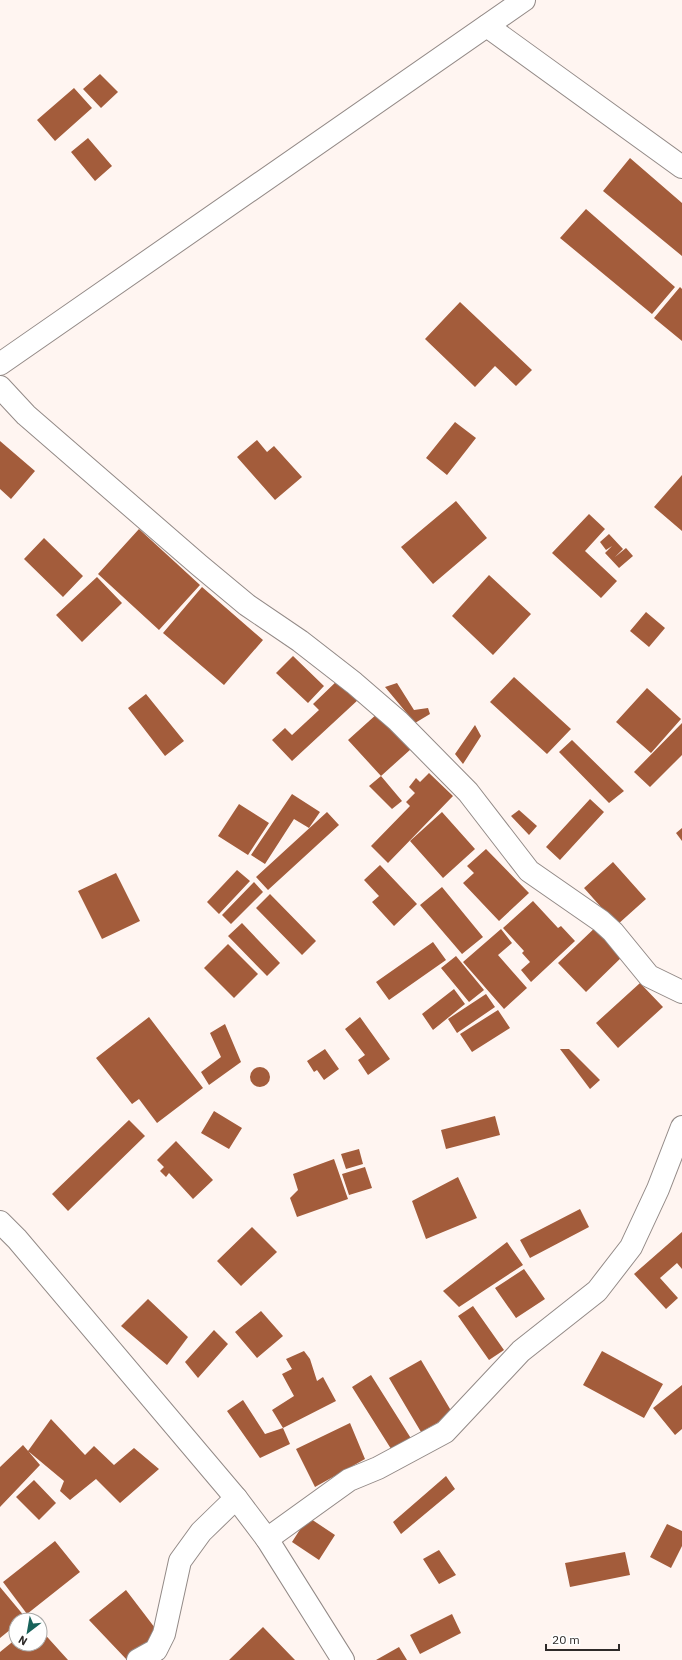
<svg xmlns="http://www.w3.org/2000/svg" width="682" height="1660" font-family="'IBM Plex Sans',sans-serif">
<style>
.building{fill:#a35c3b}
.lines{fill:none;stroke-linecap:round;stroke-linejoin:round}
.minor-casing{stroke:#938a87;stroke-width:24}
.tertiary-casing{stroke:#938a87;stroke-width:24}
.minor{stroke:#fff;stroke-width:22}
.tertiary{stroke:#fff;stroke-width:22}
</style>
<rect width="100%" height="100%" fill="#fff5f1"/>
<path class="building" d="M100 74 118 92 101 108 83 89Z
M74 88 92 108 55 141 37 120Z
M88 138 112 166 95 181 71 152Z
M630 158 682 203V256L603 191Z
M586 209 675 287 652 314 560 238Z
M680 287 682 289V341L654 318Z
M460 302 532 370 516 386 495 366 475 387 425 339Z
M455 422 476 438 447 475 426 458Z
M257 440 267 452 274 446 302 477 275 500 237 457Z
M0 441 35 471 11 499 0 489Z
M682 475V531L654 507Z
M456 501 487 538 433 584 401 547Z
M589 514 605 529 585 551 617 581 601 598 552 553Z
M139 529 200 585 159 630 98 574Z
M609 534 623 549 615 557 626 548 633 556 619 568 605 553 612 546 606 550 600 542Z
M44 538 83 576 63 597 24 559Z
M489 575 531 614 493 655 452 616Z
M97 577 122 603 82 642 56 615Z
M202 587 263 640 224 685 163 633Z
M646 612 665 628 649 647 630 631Z
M293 656 324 686 308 703 276 673Z
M514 677 571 729 547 754 490 702Z
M340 678 359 699 292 761 272 740 285 728 292 735 319 710 313 704Z
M397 683 414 710 428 708 430 714 415 723 385 687Z
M647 688 681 719 651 753 616 722Z
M146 694 184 741 165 756 128 708Z
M378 713 411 749 381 776 348 740Z
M682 723V755L650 787 634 772Z
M475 725 481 736 463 764 455 754Z
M572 740 624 791 609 803 559 752Z
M429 773 453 796 388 863 371 846 410 806 406 802 415 793 409 787 416 778 420 782Z
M381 776 402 801 392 809 369 786Z
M292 794 320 812 309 828 294 819 265 864 251 855Z
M590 799 604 812 560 860 546 847Z
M239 804 269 823 248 855 218 836Z
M519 810 537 826 529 835 511 816Z
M327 812 339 825 268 890 256 877Z
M442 812 475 849 443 878 410 841Z
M682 828V841L676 833Z
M486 849 529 893 499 921 463 883 474 873 467 866Z
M613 862 646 899 617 925 584 888Z
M380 865 417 904 394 926 372 902 379 896 364 880Z
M237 870 250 881 219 914 207 902Z
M116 873 140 921 102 939 78 891Z
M254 882 263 892 231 924 222 915Z
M442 887 483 937 462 954 420 905Z
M270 894 316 941 302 955 256 908Z
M533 901 558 928 561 926 575 941 531 982 521 970 530 962 522 953 524 951 503 928Z
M242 923 280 963 267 976 228 936Z
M600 923 627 952 586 992 558 963Z
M501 929 512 943 498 955 527 988 504 1009 463 962Z
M433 942 446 960 389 1000 376 982Z
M228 944 258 974 234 998 204 968Z
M456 956 484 990 469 1002 441 968Z
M640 983 663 1007 618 1048 596 1023Z
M454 989 465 1004 433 1030 422 1014Z
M486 994 495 1007 457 1033 448 1019Z
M498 1010 510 1028 472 1052 460 1034Z
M149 1017 203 1088 157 1123 139 1099 132 1104 96 1058Z
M360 1017 390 1059 368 1075 358 1060 365 1055 345 1029Z
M225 1024 241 1062 209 1085 201 1072 221 1057 210 1033Z
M325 1049 339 1069 324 1080 317 1070 314 1072 307 1061Z
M560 1049H569L600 1080 590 1089Z
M250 1077a10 10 0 1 1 20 0a10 10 0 1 1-20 0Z
M214 1111 242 1128 229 1149 201 1133Z
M495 1116 500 1135 446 1149 441 1130Z
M129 1120 145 1136 68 1211 52 1194Z
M176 1141 213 1180 193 1199 169 1173 166 1177 160 1171 164 1167 157 1160Z
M359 1149 363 1164 346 1169 341 1154Z
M334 1159 348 1199 297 1217 290 1198 298 1190 293 1174Z
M365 1167 372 1188 349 1195 342 1174Z
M458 1177 477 1218 426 1239 412 1201Z
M580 1209 589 1227 530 1258 520 1240Z
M252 1227 277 1252 241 1286 217 1261Z
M682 1232V1269L677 1263 660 1278 678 1298 666 1309 634 1274Z
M507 1242 523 1265 459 1307 443 1291Z
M524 1269 545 1299 516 1318 495 1288Z
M148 1299 188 1337 167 1365 121 1326Z
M473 1306 504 1350 489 1360 458 1316Z
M261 1311 283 1336 257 1358 235 1332Z
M214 1330 228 1344 198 1378 185 1362Z
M304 1351 310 1359 317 1381 323 1377 336 1401 283 1428 272 1410 294 1396 282 1374 292 1369 286 1359Z
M602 1351 663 1384 644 1418 583 1385Z
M421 1360 453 1414 421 1432 389 1378Z
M371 1375 412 1440 393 1452 352 1387Z
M682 1385V1429L675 1435 653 1408Z
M243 1400 265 1434 283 1428 290 1444 260 1458 227 1411Z
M51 1419 85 1455 94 1446 114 1465 134 1448 159 1469 120 1503 96 1479 70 1500 60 1491 64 1481 28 1451Z
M350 1423 365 1459 315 1487 296 1449Z
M23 1445 40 1465 0 1507V1467Z
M446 1476 455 1489 401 1534 393 1522Z
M34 1480 56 1503 39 1520 16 1497Z
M308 1517 335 1535 319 1560 292 1542Z
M667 1524 682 1531V1546L671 1568 650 1557Z
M55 1541 80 1572 27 1614 3 1582Z
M439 1550 456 1575 439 1584 423 1559Z
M625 1552 630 1575 570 1587 565 1563Z
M0 1587 25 1617 22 1620H16V1625L0 1638Z
M126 1590 155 1628 147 1645 127 1660 89 1620Z
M452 1614 461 1633 420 1654 410 1635Z
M263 1627 295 1660H229Z
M40 1629 68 1660H0V1652L16 1639V1644H40Z
M399 1647 407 1660H376Z"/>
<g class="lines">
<defs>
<path id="minor" d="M487 26 682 167
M0 387 26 415 199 565 247 605 300 641 354 683 398 721 468 792 529 871 601 921 613 932 649 976 682 992
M267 1539 349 1480 378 1468 445 1432 521 1351 597 1291 631 1247 658 1189 682 1127
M138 1660 156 1650 164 1634 180 1561 201 1532 236 1498"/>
<path id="tertiary" d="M0 364 524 0
M0 1222 17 1239 236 1498 267 1539 343 1660"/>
</defs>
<use href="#minor" class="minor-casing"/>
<use href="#tertiary" class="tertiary-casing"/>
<use href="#minor" class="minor"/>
<use href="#tertiary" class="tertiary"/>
</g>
<g transform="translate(28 1632) rotate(211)"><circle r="19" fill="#ffffff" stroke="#abaaa9"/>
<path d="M0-3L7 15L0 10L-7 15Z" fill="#18635b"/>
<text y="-6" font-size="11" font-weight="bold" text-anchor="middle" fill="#2e2a29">N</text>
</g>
<path d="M546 1644v6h73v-6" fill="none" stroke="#2e2a29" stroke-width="2"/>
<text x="552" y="1644" font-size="12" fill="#2e2a29" stroke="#ffffff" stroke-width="3" paint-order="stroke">20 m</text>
</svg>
